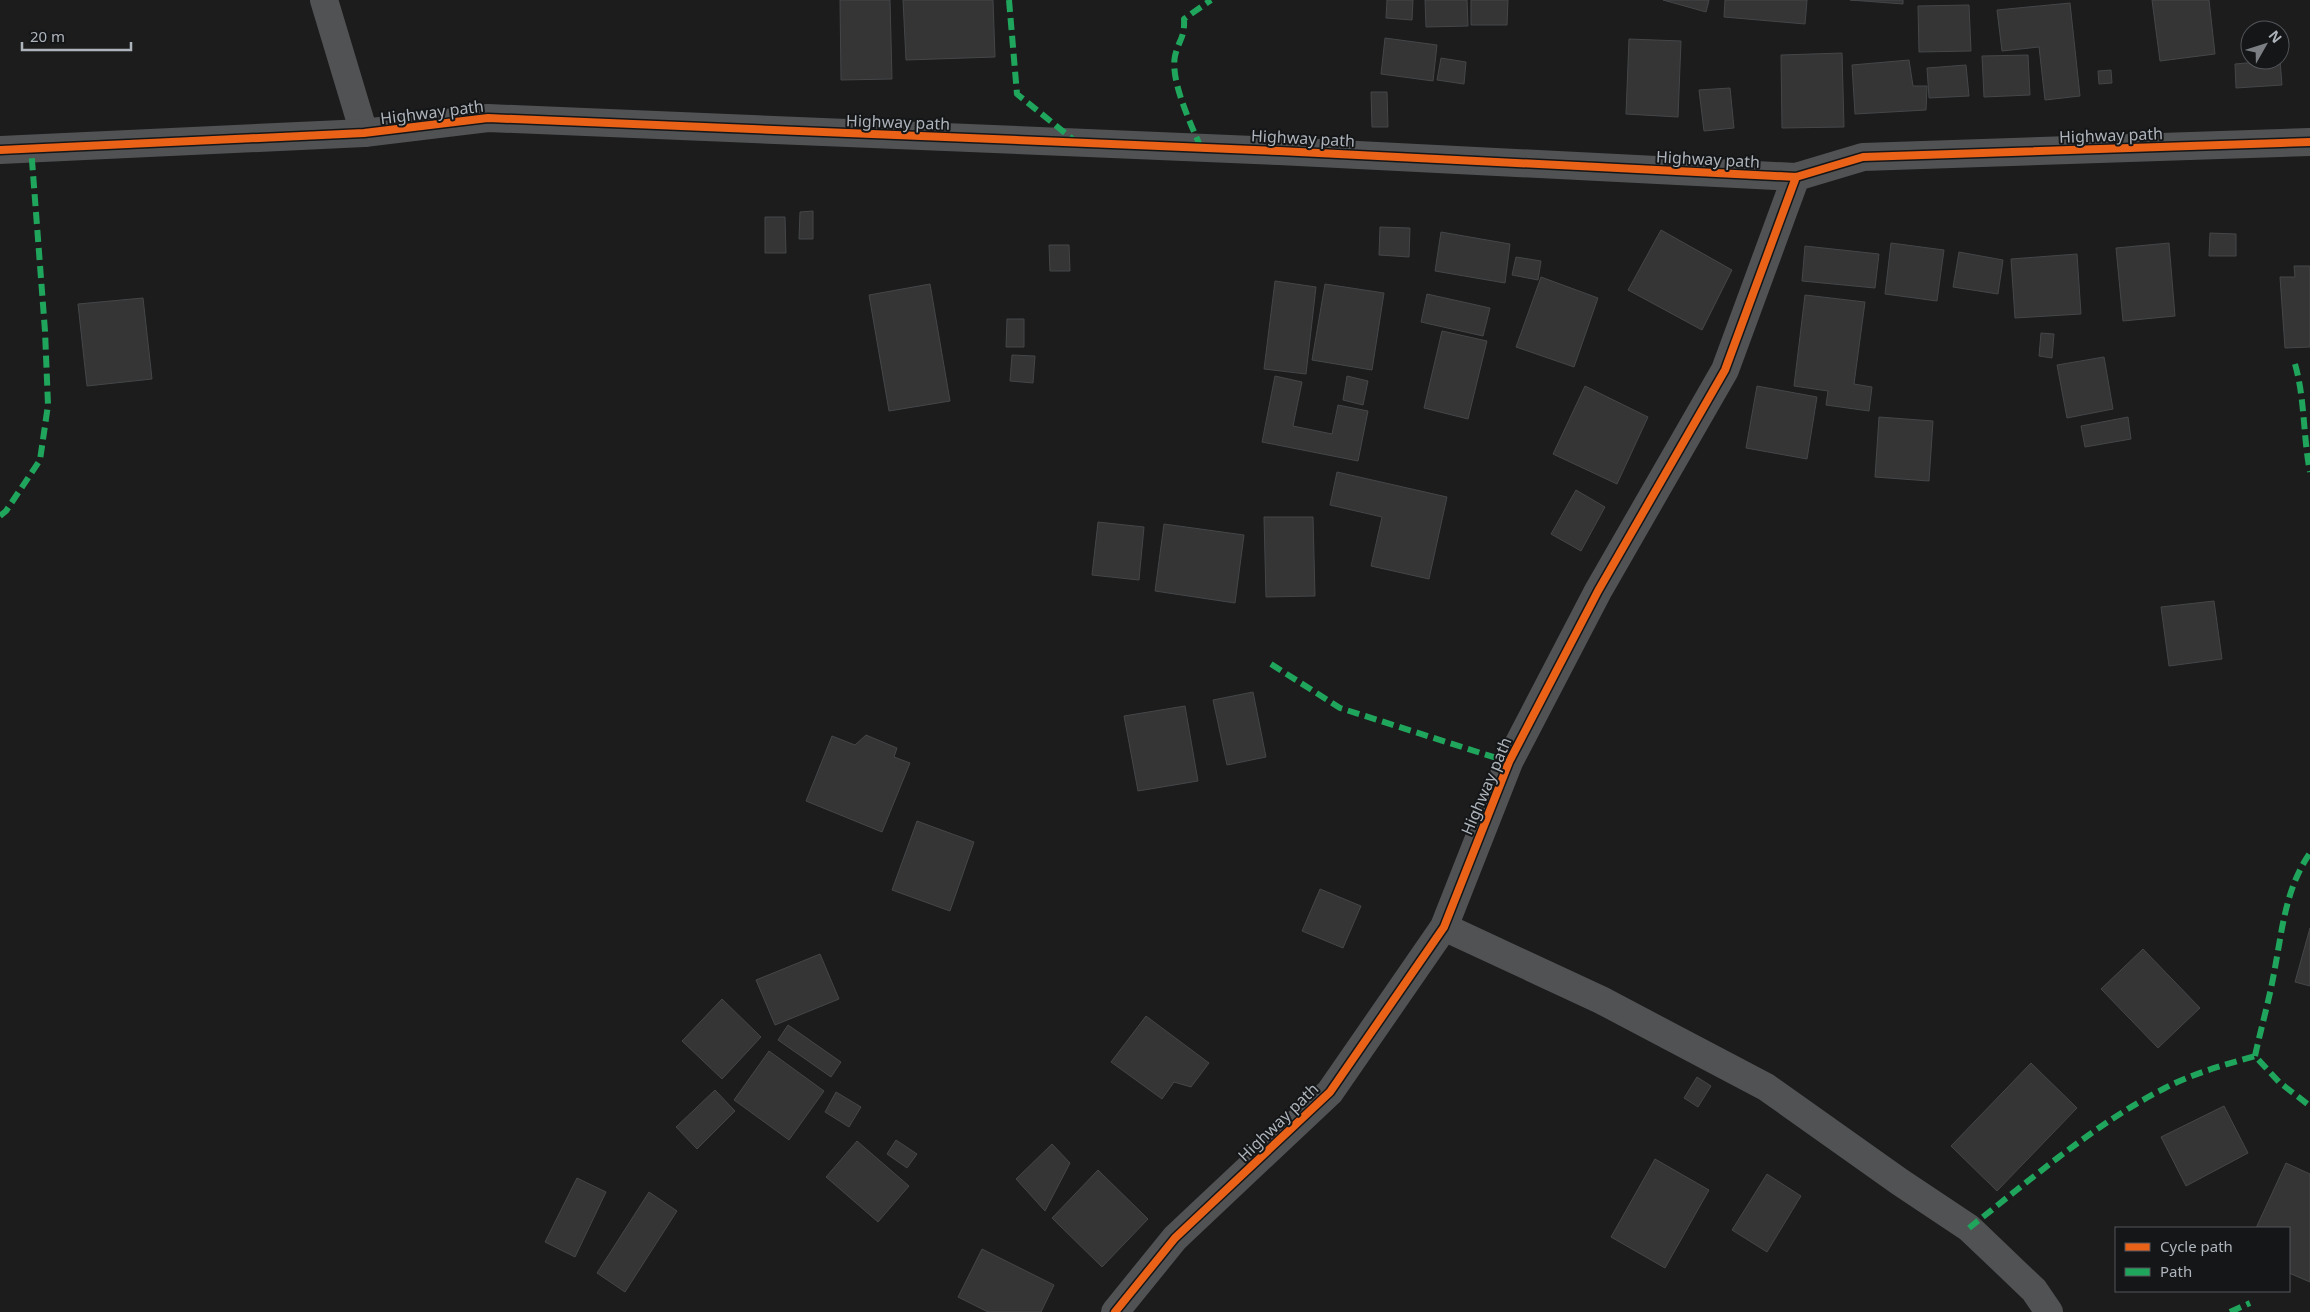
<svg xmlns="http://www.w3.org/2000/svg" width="2310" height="1312" font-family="'Noto Sans',sans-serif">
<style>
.building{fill:#353536;stroke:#444648}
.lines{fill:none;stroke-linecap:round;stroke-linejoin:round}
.minor{stroke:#505254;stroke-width:28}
.tertiary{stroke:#505254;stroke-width:28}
.quiet{stroke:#20a55d;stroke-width:6;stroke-dasharray:12 6;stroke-linecap:butt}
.cycleway-casing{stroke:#151618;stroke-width:11}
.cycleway{stroke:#ea6118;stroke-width:8}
.labels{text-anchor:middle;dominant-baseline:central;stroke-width:4;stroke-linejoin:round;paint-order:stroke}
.street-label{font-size:16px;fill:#aeb4bb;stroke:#151618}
</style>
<rect width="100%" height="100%" fill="#1c1c1c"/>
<path class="building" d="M840 0H890L892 79 841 80Z
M903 0H993L995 57 906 60Z
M1387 0H1413L1412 20 1386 18Z
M1425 0H1467L1468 26 1426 27Z
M1471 0H1508L1507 25H1471Z
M1663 0H1709L1706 12Z
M1725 0H1807L1805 24 1724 17Z
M1850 0H1903V4Z
M2152 0H2209L2215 54 2160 61Z
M2070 3 2080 96 2045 100 2039 47 2002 51 1997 10Z
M1969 5 1971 51 1919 52 1918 6Z
M1385 38 1437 45 1433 81 1381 74Z
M1629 39 1681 41 1678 117 1626 114Z
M1842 53 1844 127 1782 128 1781 55Z
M2028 55 2030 95 1984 97 1982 56Z
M1441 58 1466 62 1464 84 1437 80Z
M1909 60 1913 86H1927L1926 110 1855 114 1852 65Z
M2280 60 2282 85 2236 88 2235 64Z
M1966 65 1969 96 1929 98 1927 68Z
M2111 70 2112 83 2099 84 2098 71Z
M1730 88 1734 128 1704 131 1699 90Z
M1371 92H1387L1388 127H1372Z
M813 211V239H799L800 212Z
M765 217H785L786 253H765Z
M1380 227 1410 228 1409 257 1379 255Z
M1661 230 1732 270 1702 330 1628 290Z
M1441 232 1510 244 1505 283 1435 271Z
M2210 233 2236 234V256H2209Z
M1891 243 1944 250 1937 301 1885 294Z
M2169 243 2175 316 2123 321 2116 248Z
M1049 245H1069L1070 271H1050Z
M1805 246 1879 254 1875 288 1802 281Z
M1959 252 2003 260 1998 294 1953 287Z
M2077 254 2081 314 2015 318 2011 259Z
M1516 257 1541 261 1538 280 1512 275Z
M2294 266H2310V347L2285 348 2280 277H2295Z
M1541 277 1598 298 1574 367 1516 347Z
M1275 281 1316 287 1306 374 1264 369Z
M930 284 950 401 889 411 869 295Z
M1325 284 1384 293 1372 370 1312 360Z
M1427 294 1490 308 1483 336 1421 322Z
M1805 295 1865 302 1854 384 1872 387 1869 411 1826 405 1828 391 1794 386Z
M143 298 152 379 87 386 78 304Z
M1007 319H1024V347H1006Z
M1442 331 1487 341 1468 419 1424 408Z
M2041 333 2054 334 2052 358 2039 356Z
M1012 355 1035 356 1033 383 1010 381Z
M2104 357 2113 409 2067 418 2057 365Z
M1275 376 1302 382 1293 426 1332 434 1338 405 1368 411 1358 461 1262 442Z
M1347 376 1368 381 1363 405 1343 400Z
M1585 386 1648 417 1617 484 1553 454Z
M1757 386 1817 397 1807 459 1746 448Z
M1879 417 1933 421 1929 481 1875 477Z
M2128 417 2131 439 2085 447 2081 426Z
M1337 472 1447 497 1429 579 1371 566 1382 517 1330 505Z
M1576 490 1605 507 1581 551 1551 534Z
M1264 517H1313L1315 596 1266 597Z
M1098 522 1144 527 1139 580 1092 575Z
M1164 524 1244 535 1235 603 1155 591Z
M2214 601 2222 659 2169 666 2161 607Z
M1253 692 1266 757 1227 765 1213 700Z
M1185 706 1198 781 1138 791 1124 716Z
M866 735 897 748 894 757 910 763 882 832 806 801 832 736 855 745Z
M917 821 974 842 950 911 892 890Z
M1320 889 1361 906 1343 948 1302 931Z
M2310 928V986L2295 982Z
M2143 949 2200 1008 2158 1048 2101 989Z
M820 954 839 999 775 1025 756 980Z
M722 999 761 1037 722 1079 682 1041Z
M1146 1016 1209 1063 1191 1087 1174 1082 1162 1099 1111 1062Z
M788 1025 841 1062 831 1077 778 1040Z
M769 1051 824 1091 789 1140 734 1100Z
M2031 1063 2077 1108 1997 1191 1951 1146Z
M1697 1077 1711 1086 1698 1107 1684 1098Z
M715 1090 735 1111 697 1149 676 1127Z
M836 1092 861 1107 849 1127 825 1112Z
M2224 1106 2248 1153 2186 1186 2161 1137Z
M896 1140 917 1154 907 1168 887 1154Z
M857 1141 909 1186 878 1222 826 1177Z
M1052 1144 1070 1163 1045 1211 1016 1179Z
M1655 1159 1709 1190 1665 1268 1611 1237Z
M2286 1163 2310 1174V1282L2289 1273V1228H2256Z
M1098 1170 1148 1219 1102 1267 1052 1218Z
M1767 1174 1801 1196 1767 1252 1732 1230Z
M577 1178 606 1192 575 1257 545 1242Z
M649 1192 677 1211 625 1292 597 1273Z
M982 1249 1054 1285 1041 1312H988L958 1297Z"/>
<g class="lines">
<path class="minor" d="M324 0 364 133
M1444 927 1601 1000 1766 1087 1900 1182 1969 1228 2034 1290 2049 1312
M1115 1312 1175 1238 1330 1092 1444 927 1509 762 1598 591 1725 370 1796 177"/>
<path class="tertiary" d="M0 150 364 133 488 118 1279 151 1796 177 1863 157 2310 142"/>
<path class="quiet" d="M1009 0 1017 94 1075 141
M1201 148C1191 124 1170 81 1175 56 1179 39 1185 38 1184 19L1211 0
M2295 364C2305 399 2303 436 2310 472
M0 516 6 511 40 460 48 405 45 331 31 147
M1271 664 1340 708 1509 762
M2255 1056C2261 1028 2269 1001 2274 973 2282 932 2285 889 2310 853
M1969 1228C2030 1180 2096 1123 2165 1088 2194 1073 2224 1065 2255 1056L2279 1082 2310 1106
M2230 1312 2250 1303"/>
<defs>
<path id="cycleway" d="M0 150 364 133 488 118 1279 151 1796 177 1863 157 2310 142
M1115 1312 1175 1238 1330 1092 1444 927 1509 762 1598 591 1725 370 1796 177"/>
</defs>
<use href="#cycleway" class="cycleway-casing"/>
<use href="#cycleway" class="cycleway"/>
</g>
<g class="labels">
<g class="street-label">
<text transform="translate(432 112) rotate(-7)">Highway path</text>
<text transform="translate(898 122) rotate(2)">Highway path</text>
<text transform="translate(2111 135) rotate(-2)">Highway path</text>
<text transform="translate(1303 138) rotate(3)">Highway path</text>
<text transform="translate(1708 159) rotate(3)">Highway path</text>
<text transform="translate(1486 786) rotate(-67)">Highway path</text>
<text transform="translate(1278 1122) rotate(-44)">Highway path</text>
</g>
</g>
<rect x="2115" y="1227" width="175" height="65" fill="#151618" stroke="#525559"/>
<rect x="2125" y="1243" width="25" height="8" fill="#ea6118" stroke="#525559"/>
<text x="2160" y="1252" font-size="15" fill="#aeb4bb">Cycle path</text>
<rect x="2125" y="1268" width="25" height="8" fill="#20a55d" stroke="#525559"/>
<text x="2160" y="1277" font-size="15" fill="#aeb4bb">Path</text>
<g transform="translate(2265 45) rotate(51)"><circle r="24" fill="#151618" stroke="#525559"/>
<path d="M0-4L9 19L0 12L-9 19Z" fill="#7b7f83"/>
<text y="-8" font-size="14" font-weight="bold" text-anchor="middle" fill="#aeb4bb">N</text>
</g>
<path d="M22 42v8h109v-8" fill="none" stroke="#aeb4bb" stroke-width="2.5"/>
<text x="30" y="42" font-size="15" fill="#aeb4bb" stroke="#151618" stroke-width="4" paint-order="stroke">20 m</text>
</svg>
